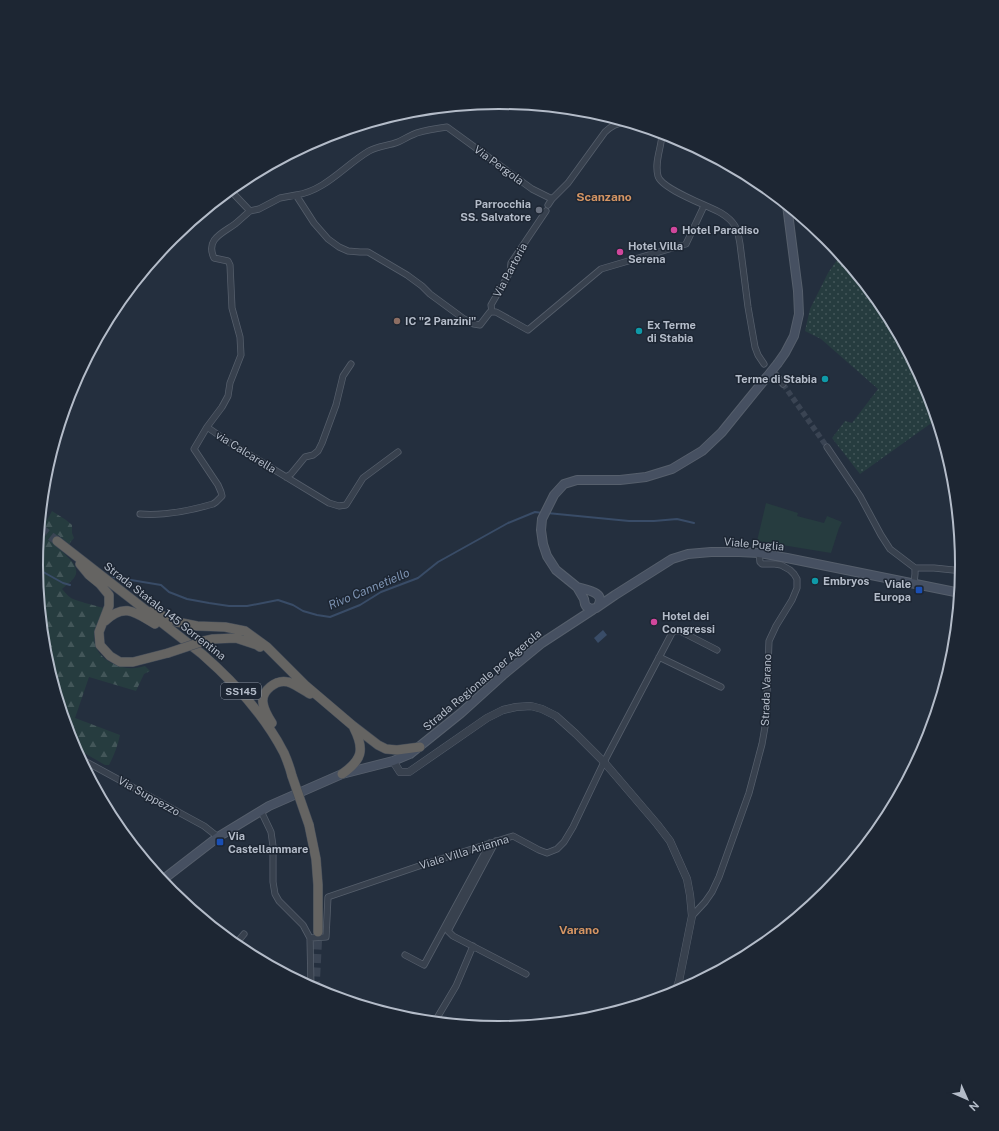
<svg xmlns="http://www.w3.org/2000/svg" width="999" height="1131" font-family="'Public Sans',sans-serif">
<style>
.forest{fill:url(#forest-firs)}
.park{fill:url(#park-dots)}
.pitch{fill:#263c3f}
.water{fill:#394c67}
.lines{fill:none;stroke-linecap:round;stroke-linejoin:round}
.stream{stroke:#394c67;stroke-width:2}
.minor-tunnel{stroke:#3a4453;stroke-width:5.5;stroke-dasharray:5.5 3;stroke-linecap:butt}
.trunk-tunnel{stroke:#3a4453;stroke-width:9;stroke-dasharray:9 4.5;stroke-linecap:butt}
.minor-casing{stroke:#565f6c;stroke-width:7}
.tertiary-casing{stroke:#565f6c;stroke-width:8}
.secondary-casing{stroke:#565f6c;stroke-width:10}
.trunk-casing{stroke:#434c59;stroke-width:10}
.minor{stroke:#38414e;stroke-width:5.5}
.tertiary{stroke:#38414e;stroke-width:7}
.secondary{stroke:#465061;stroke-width:8}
.trunk{stroke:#656462;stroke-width:9}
.secondary-bridge-casing{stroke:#565f6c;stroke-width:10;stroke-linecap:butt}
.trunk-bridge-casing{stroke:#434c59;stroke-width:10;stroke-linecap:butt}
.secondary-bridge{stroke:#465061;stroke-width:8}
.trunk-bridge{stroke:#656462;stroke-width:9}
.worship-dot{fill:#6b7280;stroke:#1d2633;stroke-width:1.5}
.hotel-dot{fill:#d1479c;stroke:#1d2633;stroke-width:1.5}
.education-dot{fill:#8d6e63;stroke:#1d2633;stroke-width:1.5}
.culture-dot{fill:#0f9aa8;stroke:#1d2633;stroke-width:1.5}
.transit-dot{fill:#1a4fb4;stroke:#1d2633;stroke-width:1.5}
.labels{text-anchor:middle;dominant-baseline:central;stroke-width:3;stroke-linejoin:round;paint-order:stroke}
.shield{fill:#1d2633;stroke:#878f9c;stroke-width:1}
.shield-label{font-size:10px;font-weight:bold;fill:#b4bcc9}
.street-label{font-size:11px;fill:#b4bcc9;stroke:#1d2633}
.poi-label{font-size:11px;font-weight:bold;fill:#b4bcc9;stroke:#1d2633;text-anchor:start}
.neighbourhood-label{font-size:12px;font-weight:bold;fill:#d59563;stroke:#1d2633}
.water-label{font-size:12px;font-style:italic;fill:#7c92b1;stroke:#1d2633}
.rim{fill:none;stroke:#b4bcc9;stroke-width:2}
</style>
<defs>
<pattern id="forest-firs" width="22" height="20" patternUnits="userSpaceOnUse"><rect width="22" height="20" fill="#263c3f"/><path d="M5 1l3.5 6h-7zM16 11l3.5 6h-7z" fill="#435659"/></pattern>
<pattern id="park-dots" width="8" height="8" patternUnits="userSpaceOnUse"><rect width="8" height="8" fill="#263c3f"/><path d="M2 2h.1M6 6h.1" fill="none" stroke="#435659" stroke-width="1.8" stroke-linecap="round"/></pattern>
</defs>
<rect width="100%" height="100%" fill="#242f3e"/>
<path class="forest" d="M52 511 66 520 72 525V533L74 538 69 544 58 535 53 541C58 552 84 564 74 578 71 582 66 585 62 589 65 592 68 596 71 598 74 600 102 608 105 608 101 615 95 626 94 634 93 655 111 666 129 668 134 669 140 667 145 666L150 671 144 674 136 691 89 677 75 718 120 735C118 745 114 756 109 765H105L74 747 71 743 45 656 36 565 41 516 47 520Z"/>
<path class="park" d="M844 258 861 278C859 288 866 298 873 303 877 305 882 306 885 308L928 388 937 419 860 474 832 438 845 421 852 423 878 389 821 339 805 331 810 309 828 273 837 260Z"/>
<path class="pitch" d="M766 503 798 513 797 516 824 523 827 516 842 522 839 528 831 553 757 541Z"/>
<path class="water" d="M603 630 607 635 598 643 594 638Z"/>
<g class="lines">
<path class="stream" d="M547 513 629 521H654L677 519 694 523
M36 568 63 583 70 585
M113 577 161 585 169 592 187 599 209 603 229 606H247L278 600 293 605 303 611 317 615 330 617 360 605 381 592 418 578 438 562 508 523 535 512 543 513"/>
<path class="minor-tunnel" d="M783 384 827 447"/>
<path class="trunk-tunnel" d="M40 528 57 541
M315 990 318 932"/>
<defs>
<path id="minor" d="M662 133C662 147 654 161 658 176 661 189 709 206 721 213 726 216 732 221 735 226 738 231 739 238 740 244L748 307 755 347 758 355 764 364
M230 190 250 211 259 209 280 198 296 195 314 223 328 239 339 247 348 251 360 252H368L407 275 422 286 430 294 464 319 474 324 480 325 490 312H496L528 330 601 269 686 244 704 206
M296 195C325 191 345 165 369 151 378 146 388 146 398 142 403 140 407 137 412 135 422 130 436 129 447 127L532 189 552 199
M548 205 552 199 568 183 605 132C611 126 618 123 625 122
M492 312 491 305 510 272 511 263 546 211
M776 375 783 384
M207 427 227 441 329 503 339 506 346 505 363 478 398 452
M827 447 860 496 881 535 890 549 915 568
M286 477 291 474 305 457 313 455 318 451 322 443 336 405 343 376 351 364
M140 514C164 516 189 511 213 504L216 502 222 496 221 492 218 485 194 449 207 427 222 407 228 396 230 383 241 355 240 337 232 308 230 265 228 261 214 258C205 239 223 233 235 224 240 220 245 215 250 211
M915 568H934L963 571
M914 584 915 574V568
M659 657 721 687
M79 758 204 826 218 837
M261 811 271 832 273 846V882L275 894 279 901 303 925 310 938 311 988
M496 841 448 931 453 936 526 974
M692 916 705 902 712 892 719 877 749 793 762 744 766 721 769 641 776 626 792 600 797 588V579L794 574 790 570 781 565 775 564H762L760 562 759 553
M310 938 326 937 328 897 422 865 513 836 539 850 547 853 557 849 564 842 573 827 604 762 673 631H680L717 650
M235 945 244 934
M405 955 424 965 490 843
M434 1023 456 986 473 946"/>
<path id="tertiary" d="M393 761 400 772H409L487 718 503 710 516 707 531 706 542 709 556 716 576 734 604 762 657 824 670 841 687 879 690 895 692 916 679 981 674 995"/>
<path id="secondary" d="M778 363 785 353 794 336 799 314 798 291 787 205
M766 378 722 432 702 451 672 469 646 477 620 480H577L564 484 554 495 542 519 541 530 543 544 547 556 556 570 577 587 584 599 585 604 586 606 591 609 596 608 615 595 672 559 688 554 711 552H739L759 553 787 558 960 593
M577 587C587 590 606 592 598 606
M161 881 218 837 269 806 342 774 393 761 410 754 461 713 503 675 542 643 594 609"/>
<path id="trunk" d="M57 541 202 654C234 682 264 714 284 753 287 760 290 768 292 776
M80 564 89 575 100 584 109 595V606L99 632 100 645 110 656 120 662H133L168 653
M152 611 177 622 197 626 225 627 245 631 267 647 305 685 352 725 378 745 386 749 397 750 420 747
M105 621C125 602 136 613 155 624
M204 641 213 639 236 638 257 645 260 647
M272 723C268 717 264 710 263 703 261 691 276 679 288 682 293 683 305 691 310 694
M342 774C362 760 365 750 354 728
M309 825 316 859 318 885V932"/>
</defs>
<use href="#minor" class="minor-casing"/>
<use href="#tertiary" class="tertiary-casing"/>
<use href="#secondary" class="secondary-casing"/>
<use href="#trunk" class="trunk-casing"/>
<use href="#minor" class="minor"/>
<use href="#tertiary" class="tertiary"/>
<use href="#secondary" class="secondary"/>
<use href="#trunk" class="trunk"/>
<defs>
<path id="secondary-bridge" d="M766 378 778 363"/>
<path id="trunk-bridge" d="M168 653 204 641
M292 776 309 825"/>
</defs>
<use href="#secondary-bridge" class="secondary-bridge-casing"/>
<use href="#trunk-bridge" class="trunk-bridge-casing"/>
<use href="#secondary-bridge" class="secondary-bridge"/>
<use href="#trunk-bridge" class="trunk-bridge"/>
</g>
<circle class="worship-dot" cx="539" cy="210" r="4"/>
<g class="hotel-dot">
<circle cx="674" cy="230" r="4"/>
<circle cx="620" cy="252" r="4"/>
<circle cx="654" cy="622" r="4"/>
</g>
<circle class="education-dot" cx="397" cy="321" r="4"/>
<g class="culture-dot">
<circle cx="639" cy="331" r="4"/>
<circle cx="825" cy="379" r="4"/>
<circle cx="815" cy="581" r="4"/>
</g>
<g class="transit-dot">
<rect x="915" y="586" width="8" height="8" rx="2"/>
<rect x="216" y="838" width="8" height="8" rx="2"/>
</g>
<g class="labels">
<rect class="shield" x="221" y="683" width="40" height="16" rx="3"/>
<g class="shield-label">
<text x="241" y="691">SS145</text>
</g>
<g class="street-label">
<text transform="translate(499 165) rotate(36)">Via Pergola</text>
<text transform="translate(510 270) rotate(-62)">Via Partoria</text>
<text transform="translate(246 452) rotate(32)">via Calcarella</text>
<text transform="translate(754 544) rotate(5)">Viale Puglia</text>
<text transform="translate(165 611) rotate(38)">Strada Statale 145 Sorrentina</text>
<text transform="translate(482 680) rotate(-40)">Strada Regionale per Agerola</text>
<text transform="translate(766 690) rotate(-88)">Strada Varano</text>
<text transform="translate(149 796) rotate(29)">Via Suppezzo</text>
<text transform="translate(464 852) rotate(-17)">Viale Villa Arianna</text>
</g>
<g class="poi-label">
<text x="531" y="204" text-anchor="end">Parrocchia<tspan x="531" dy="13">SS. Salvatore</tspan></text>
<text x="682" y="230">Hotel Paradiso</text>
<text x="628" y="246">Hotel Villa<tspan x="628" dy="13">Serena</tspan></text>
<text x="405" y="321">IC "2 Panzini"</text>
<text x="647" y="325">Ex Terme<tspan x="647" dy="13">di Stabia</tspan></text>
<text x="817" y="379" text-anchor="end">Terme di Stabia</text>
<text x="823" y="581">Embryos</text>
<text x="911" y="584" text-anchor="end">Viale<tspan x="911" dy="13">Europa</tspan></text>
<text x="662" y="616">Hotel dei<tspan x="662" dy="13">Congressi</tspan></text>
<text x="228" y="836">Via<tspan x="228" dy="13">Castellammare</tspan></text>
</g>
<g class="neighbourhood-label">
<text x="604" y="197">Scanzano</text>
<text x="579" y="930">Varano</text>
</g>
<g class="water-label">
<text transform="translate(369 589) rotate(-23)">Rivo Cannetiello</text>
</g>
</g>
<path d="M0 0H999V1131H0ZM43 565a456 456 0 1 1 912 0a456 456 0 1 1-912 0Z" fill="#1d2633" fill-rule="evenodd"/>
<path class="rim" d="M43 565a456 456 0 1 1 912 0a456 456 0 1 1-912 0Z"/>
<g transform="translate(967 1099) rotate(135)" stroke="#1d2633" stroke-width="3" paint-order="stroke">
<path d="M0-3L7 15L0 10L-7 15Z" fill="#b4bcc9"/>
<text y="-6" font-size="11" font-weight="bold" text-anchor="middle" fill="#b4bcc9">N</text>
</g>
</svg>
